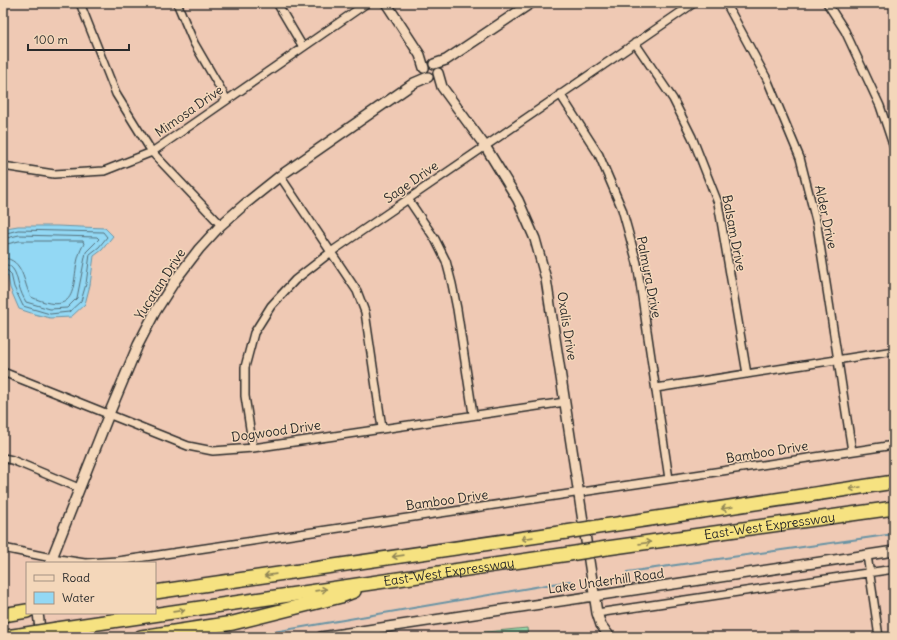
<svg xmlns="http://www.w3.org/2000/svg" width="897" height="640" font-family="Delius,sans-serif">
<style>
.green{fill:#97deac;stroke:#61846c}
.water{fill:#93d8f4;stroke:#6993a4}
.lines{fill:none;stroke-linecap:round;stroke-linejoin:round}
.shore{stroke:#55707b;stroke-width:1}
.stream{stroke:#6993a4;stroke-width:2}
.minor-casing{stroke:#2b2b2b;stroke-width:10}
.tertiary-casing{stroke:#2b2b2b;stroke-width:12}
.motorway-casing{stroke:#2b2b2b;stroke-width:16}
.minor{stroke:#f4d7ba;stroke-width:7}
.tertiary{stroke:#f4d7ba;stroke-width:9}
.motorway{stroke:#f6e281;stroke-width:13}
.motorway-bridge-casing{stroke:#2b2b2b;stroke-width:16;stroke-linecap:butt}
.motorway-bridge{stroke:#f6e281;stroke-width:13}
.oneway{stroke:#908656}
.labels{text-anchor:middle;dominant-baseline:central;stroke-width:3;stroke-linejoin:round;paint-order:stroke}
.street-label{font-size:13px;fill:#2b2b2b;stroke:#f4d7ba}
</style>
<rect width="100%" height="100%" fill="#efc9b4"/>
<filter id="ink" filterUnits="userSpaceOnUse"><feTurbulence type="fractalNoise" baseFrequency=".025" numOctaves="2"/><feDisplacementMap in="SourceGraphic" scale="8" xChannelSelector="R" yChannelSelector="G"/><feConvolveMatrix kernelMatrix="1 2 1 2 8 2 1 2 1" color-interpolation-filters="sRGB"/></filter>
<g filter="url(#ink)">
<path class="green" d="M527 628 528 637H435Z"/>
<path class="water" d="M18 226H57L105 228 113 236 102 250 94 256 90 285 85 304 71 317 50 318 34 314 19 309 10 288 8 276 3 272V233L6 228Z"/>
<g class="lines">
<path class="shore" d="M3 234 18 230 103 232 107 237 99 247 90 254 86 284 81 301 69 312 50 314 23 306 14 287 11 274 7 270 3 269
M3 239 19 235 97 237 99 239 86 252 77 298 67 308 50 309 26 302C23 297 21 292 19 286 16 277 16 265 3 264
M3 245 19 241H83L84 244C66 271 89 322 31 297 23 283 24 259 3 258"/>
<path class="stream" d="M627 572 894 534
M245 637 570 581"/>
<defs>
<path id="minor" d="M80 3 116 94 152 152 221 225
M177 3 194 43 227 100
M277 3 303 47
M726 3 767 79 800 158 817 225 852 451
M827 3 845 31 880 106 894 148
M635 43 673 99 692 137 718 203 747 374
M560 94 599 155 622 209 637 263 669 479
M3 166 54 174 104 171 152 152 367 3
M280 176 357 291 365 312 382 428
M408 199 435 239 446 261 452 284 457 309 473 414
M3 372 188 446 213 451 253 448 565 402
M656 388 894 351
M253 448 245 396V367L254 333 271 306 295 280 331 252 694 3
M3 458 12 460 79 488
M3 548 52 558 85 563 118 561 669 479 894 445
M867 555 879 637
M597 613 894 569"/>
<path id="tertiary" d="M386 3 420 55 424 68
M434 64 446 60 531 3
M438 73 442 87 485 146 518 200 535 239 546 279 597 613 601 625 610 637
M50 563 109 414 138 345 155 312 176 279 199 249 221 225 245 204 280 176 414 83 428 77
M38 613 41 637
M321 637 894 551"/>
<g id="motorway">
<path d="M604 526 894 482"/>
<path id="s1" d="M607 548 894 508"/>
<path d="M155 592 566 532"/>
<path d="M3 615 27 611"/>
<path id="s2" d="M57 629 569 554"/>
<path d="M5 637 20 635"/>
<path d="M141 637 233 623 341 596 354 591"/>
</g>
</defs>
<use href="#minor" class="minor-casing"/>
<use href="#tertiary" class="tertiary-casing"/>
<use href="#motorway" class="motorway-casing"/>
<use href="#minor" class="minor"/>
<use href="#tertiary" class="tertiary"/>
<use href="#motorway" class="motorway"/>
<defs>
<path id="motorway-bridge" d="M566 532 604 526
M569 554 607 548
M20 635 57 629"/>
</defs>
<use href="#motorway-bridge" class="motorway-bridge-casing"/>
<use href="#motorway-bridge" class="motorway-bridge"/>
</g>
<defs><path id="oneway-shaft" d="M-6 0H5M1.5-3L5.5 0L1.5 3" fill="none" stroke-width="1.6" stroke-linecap="round" stroke-linejoin="round"/></defs>
<g class="oneway">
<use href="#oneway-shaft" transform="translate(855 488) rotate(171)"/>
<use href="#oneway-shaft" transform="translate(727 508) rotate(171)"/>
<use href="#oneway-shaft" transform="translate(527 538) rotate(172)"/>
<use href="#oneway-shaft" transform="translate(645 543) rotate(-8)"/>
<use href="#oneway-shaft" transform="translate(398 556) rotate(172)"/>
<use href="#oneway-shaft" transform="translate(270 575) rotate(172)"/>
<use href="#oneway-shaft" transform="translate(321 590) rotate(-8)"/>
<use href="#oneway-shaft" transform="translate(179 611) rotate(-8)"/>
</g>
</g>
<g class="labels">
<g class="street-label">
<text transform="translate(189 111) rotate(-35)">Mimosa Drive</text>
<text transform="translate(411 182) rotate(-35)">Sage Drive</text>
<text transform="translate(826 217) rotate(78)">Alder Drive</text>
<text transform="translate(734 233) rotate(79)">Balsam Drive</text>
<text transform="translate(649 277) rotate(79)">Palmyra Drive</text>
<text transform="translate(160 284) rotate(-57)">Yucatan Drive</text>
<text transform="translate(567 326) rotate(81)">Oxalis Drive</text>
<text transform="translate(276 431) rotate(-8)">Dogwood Drive</text>
<text transform="translate(767 452) rotate(-9)">Bamboo Drive</text>
<text transform="translate(447 500) rotate(-8)">Bamboo Drive</text>
<text stroke="none"><textPath href="#s1" startOffset="164">East-West Expressway</textPath></text>
<text stroke="none"><textPath href="#s2" startOffset="396">East-West Expressway</textPath></text>
<text transform="translate(606 581) rotate(-8)">Lake Underhill Road</text>
</g>
</g>
<rect width="897" height="640" fill="none" stroke="#f4d7ba" stroke-width="16"/>
<rect x="8" y="8" width="881" height="624" fill="none" stroke="#2b2b2b" stroke-width="1.5" filter="url(#ink)"/>
<rect x="26" y="562" width="130" height="52" fill="#f4d7ba" stroke="#a49281"/>
<rect x="34" y="575" width="20" height="6" fill="#f4d7ba" stroke="#a49281"/>
<text x="62" y="582" font-size="12" fill="#2b2b2b">Road</text>
<rect x="34" y="592" width="20" height="12" fill="#93d8f4" stroke="#a49281"/>
<text x="62" y="602" font-size="12" fill="#2b2b2b">Water</text>
<path d="M28 44v6h101v-6" fill="none" stroke="#2b2b2b" stroke-width="2"/>
<text x="34" y="44" font-size="12" fill="#2b2b2b" stroke="#f4d7ba" stroke-width="3" paint-order="stroke">100 m</text>
</svg>
